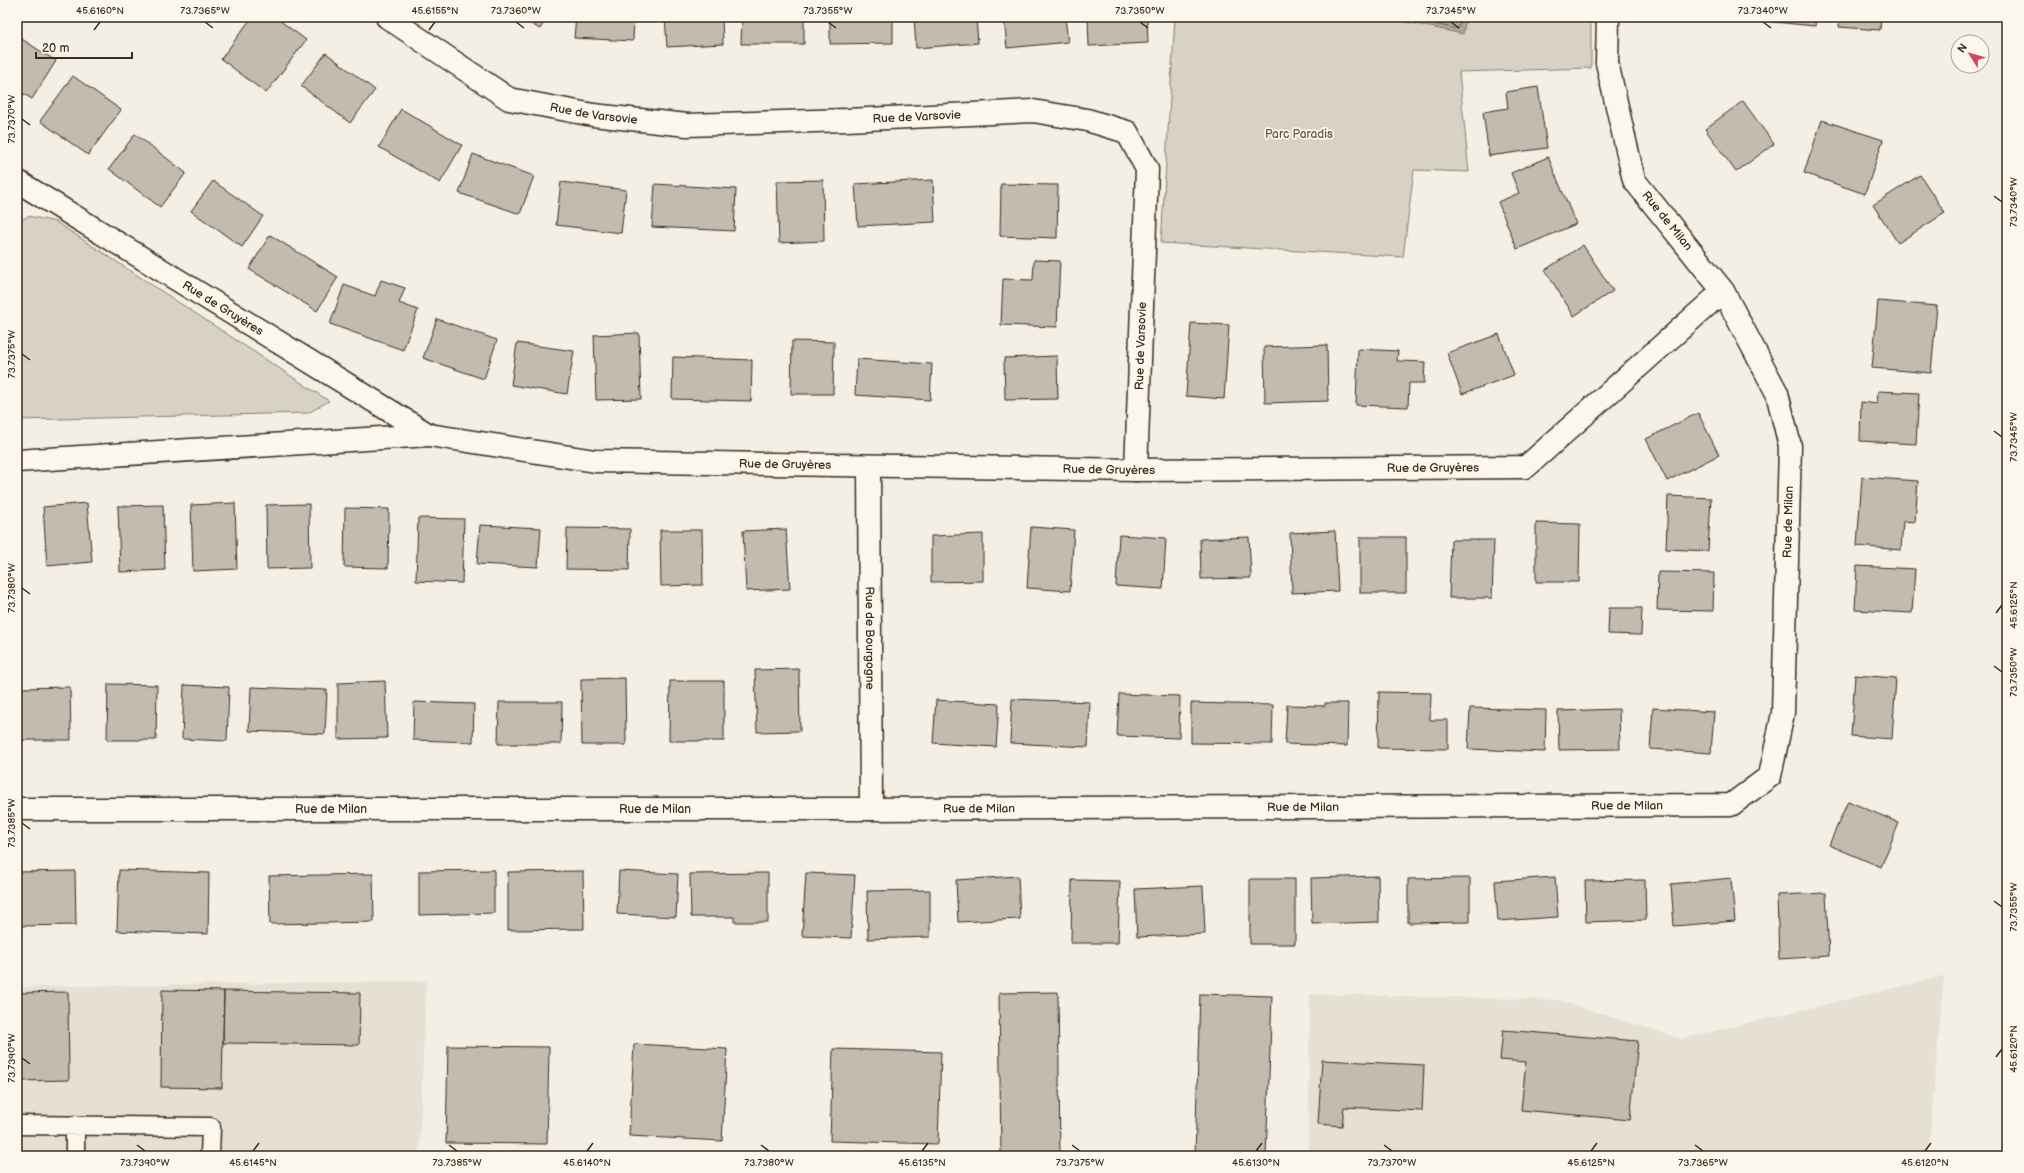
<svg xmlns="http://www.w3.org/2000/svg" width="2024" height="1173" font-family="'Balsamiq Sans',sans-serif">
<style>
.built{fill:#e5dfd4}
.green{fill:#d8d1c6;stroke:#8a7e72}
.water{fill:#afa69a;stroke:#817468}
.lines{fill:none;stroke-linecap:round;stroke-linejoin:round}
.shore{stroke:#695c50;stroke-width:1}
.building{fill:#c3bbb0;stroke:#3b2a1e}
.service-casing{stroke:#3b2a1e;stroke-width:21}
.minor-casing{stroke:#3b2a1e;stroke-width:25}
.service{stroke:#fbf7ec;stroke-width:18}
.minor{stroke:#fbf7ec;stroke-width:22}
.ticks{fill:none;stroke:#3b2a1e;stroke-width:1.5}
.labels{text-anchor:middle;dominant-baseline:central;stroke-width:3.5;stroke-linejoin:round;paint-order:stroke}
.street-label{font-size:12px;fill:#3b2a1e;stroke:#fbf7ec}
.park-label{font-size:12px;fill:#625448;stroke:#fbf7ec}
.neatline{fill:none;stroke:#3b2a1e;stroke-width:1.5}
.ticks-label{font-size:10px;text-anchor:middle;fill:#3b2a1e}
</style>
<rect width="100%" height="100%" fill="#f3efe4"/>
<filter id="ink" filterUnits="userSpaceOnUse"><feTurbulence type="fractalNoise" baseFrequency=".025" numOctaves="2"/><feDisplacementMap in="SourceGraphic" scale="8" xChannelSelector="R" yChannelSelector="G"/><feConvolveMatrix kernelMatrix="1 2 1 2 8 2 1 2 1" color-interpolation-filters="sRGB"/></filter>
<g filter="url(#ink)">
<path class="built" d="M1944 976 1928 1156H1308L1310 994 1558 1000 1681 1039Z
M426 981 419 1156H17V987Z"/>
<path class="green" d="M1175 17H1591V68L1459 72 1469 172 1414 170 1403 257 1161 243Z
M28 216 56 222 329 401 308 413 17 420V223Z"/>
<path class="water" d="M1397 17H1466L1463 34 1397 20Z"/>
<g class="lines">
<path class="shore" d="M1402 17 1458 29 1462 17"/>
</g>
<path class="building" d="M252 17H275L306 40 266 93 221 59Z
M519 17H547L540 29Z
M576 17H634L633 41 574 38Z
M665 17H722L723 44 667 47Z
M742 17H804V44H741Z
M830 17H893V43L830 44Z
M914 17H976L978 43 916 48Z
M1004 17H1065L1068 42 1007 48Z
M1088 17H1147L1148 43 1089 46Z
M1763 17H1816L1815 26 1763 21Z
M1840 17H1881L1880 30 1839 27Z
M17 36 56 61 32 99 17 90Z
M326 53 375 90 350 123 301 86Z
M73 76 121 110 88 155 40 121Z
M1538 87 1547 148 1489 156 1483 112 1508 108 1506 92Z
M1743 101 1774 144 1736 172 1705 129Z
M401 109 462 145 440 183 379 147Z
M1822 120 1883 140 1865 194 1804 173Z
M135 134 186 173 160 207 109 169Z
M473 154 534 176 520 214 459 193Z
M1548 157 1576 224 1517 249 1498 202 1519 193 1511 173Z
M1920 175 1945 213 1898 243 1873 205Z
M823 180 824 241 779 243 777 181Z
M933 180 935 222 858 226 855 184Z
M213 181 263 216 242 247 191 211Z
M561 182 626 190 621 233 556 225Z
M655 184 736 189 734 231 652 227Z
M1001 184 1058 185 1057 238 1000 236Z
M270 235 338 277 317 311 249 269Z
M1583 245 1613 291 1574 316 1545 270Z
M1034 260 1060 261 1057 327 1001 325 1003 279 1033 280Z
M381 280 405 288 399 303 418 310 403 350 330 324 344 285 375 296Z
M1878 301 1937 306 1931 373 1872 368Z
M437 319 497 340 484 379 423 358Z
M1191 323 1229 325 1224 399 1186 396Z
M639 333 641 399 596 400 594 335Z
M1499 334 1514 375 1462 394 1447 353Z
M792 341 834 342 833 394H791Z
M517 343 574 351 567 394 511 385Z
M1327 345 1328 401 1265 403 1264 347Z
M1358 349 1398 351 1397 361 1425 362 1424 383H1409L1408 407 1356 405Z
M1057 356 1058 399 1005 400 1004 358Z
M673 357 752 360 751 401 672 399Z
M857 359 932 364 930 400 855 395Z
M1878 391 1919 393 1916 444 1860 441 1861 402 1877 404Z
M1698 413 1719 455 1667 481 1646 439Z
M1862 477 1918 481 1915 522 1903 521 1901 550 1857 546Z
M1668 496 1711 498 1708 551 1666 549Z
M87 503 92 562 47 566 43 507Z
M235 503 237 569 193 571 191 505Z
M309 504 310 568 267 569 266 505Z
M163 505 165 570 120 572 118 506Z
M345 508 389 509 388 568 344 567Z
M418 518 464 519 462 583 416 581Z
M1536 523 1580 524 1579 582H1536Z
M480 525 541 528 538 567 477 564Z
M1031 527 1074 530 1070 591 1027 588Z
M567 528 630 529 629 570 566 569Z
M786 529 790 589 746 591 743 531Z
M660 530H702L703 585 661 586Z
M1335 531 1338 591 1292 593 1290 533Z
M983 534V581L931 582V536Z
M1119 535 1166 538 1163 589 1116 586Z
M1249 537 1251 578 1201 579 1200 539Z
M1360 537H1406V593H1360Z
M1451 540H1494L1492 598H1449Z
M1857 566 1915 569 1912 613 1855 610Z
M1658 572 1714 573 1713 611 1657 610Z
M1609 608H1642L1641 635 1608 634Z
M799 669 800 731 757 732 755 670Z
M1855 675 1896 678 1892 739 1851 736Z
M625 678 626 745H582L581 679Z
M385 681 387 738 338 739V683Z
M670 681H724V741H669Z
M108 684 157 685 156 740H107Z
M184 685 229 687 227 741 182 739Z
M70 687 71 740H17V688Z
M251 687 327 690 325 734 249 731Z
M1379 692 1431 693 1430 720H1448V749L1378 748Z
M1119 694 1180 696 1179 738 1117 736Z
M1012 699 1090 702 1088 747 1010 743Z
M936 700 999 704 996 747 933 743Z
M414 702 474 704 473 742 413 740Z
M499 702H562L561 744H498Z
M1191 703 1273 705 1272 744 1191 743Z
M1325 703H1348L1347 746 1285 744 1287 705 1325 706Z
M1470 708 1546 710 1545 752 1468 749Z
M1653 708 1714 712 1711 753 1650 749Z
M1619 709 1620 749 1559 750 1558 711Z
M1848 801 1899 823 1881 867 1829 845Z
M119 870 209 873 208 934 117 931Z
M494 870V913L419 915V871Z
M75 871 76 925 17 926V872Z
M583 871 584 929 508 930V872Z
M619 871 678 874 676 917 617 914Z
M768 873V922H734V917H691L690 874Z
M806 873 855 875 851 938 802 936Z
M373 874 374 922 270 924 269 876Z
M1018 876 1020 919 958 922 956 880Z
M1378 876 1379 922 1312 924 1311 878Z
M1555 877 1558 917 1498 921 1495 881Z
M1470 878V922L1408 923V879Z
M1731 878 1735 921 1674 926 1671 884Z
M1250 879H1295V944H1250Z
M1072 880 1120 881 1118 943H1071Z
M1645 880 1646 920 1586 922 1585 881Z
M1203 886 1205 934 1137 937 1135 889Z
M930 890V937L868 939 867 891Z
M1826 893 1829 956 1779 959 1777 895Z
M162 990 224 991 222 1088 161 1087Z
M224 991 360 993 359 1045 223 1043Z
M68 992 69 1080 17 1081V993Z
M1058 992 1060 1156H1001L999 993Z
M1200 994 1272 996 1266 1156H1195Z
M1503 1030 1638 1041 1630 1120 1521 1110 1526 1062 1500 1060Z
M634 1044 727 1049 722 1141 629 1136Z
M448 1046 549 1047 547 1144 446 1143Z
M833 1049 941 1052 938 1144 830 1141Z
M1322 1060 1424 1065 1422 1111 1344 1107 1342 1126 1318 1124Z"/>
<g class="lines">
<defs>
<path id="service" d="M17 1125 211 1127 210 1156
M75 1156V1125"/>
<g id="minor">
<path id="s1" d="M387 17 509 99 593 115 687 125 847 120 1033 111 1087 120 1127 132 1147 169 1136 470"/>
<path id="s2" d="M17 181 429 435 595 461 1136 470 1526 467 1723 291"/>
<path d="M17 461 429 435"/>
<path id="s3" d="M869 467 871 809"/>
<path id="s4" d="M17 809H871L1731 805 1770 776 1783 713 1790 446 1777 393 1723 291 1634 180 1607 63 1608 17"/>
</g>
</defs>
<use href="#service" class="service-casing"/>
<use href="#minor" class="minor-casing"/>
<use href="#service" class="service"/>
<use href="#minor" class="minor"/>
</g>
</g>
<path class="ticks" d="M205 22 213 28M516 22 524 28M828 22 836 28M1140 22 1148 28M1451 22 1459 28M1763 22 1771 28M94 30 100 22M429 30 435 22M22 119 30 125M1994 196 2002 202M22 354 30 360M1994 431 2002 437M22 588 30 594M1996 613 2002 605M1994 666 2002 672M22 823 30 829M1994 901 2002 907M1996 1057 2002 1049M22 1058 30 1064M137 1145 145 1151M449 1145 457 1151M761 1145 769 1151M1072 1145 1080 1151M1384 1145 1392 1151M1695 1145 1703 1151M253 1151 259 1143M587 1151 593 1143M922 1151 928 1143M1256 1151 1262 1143M1591 1151 1597 1143M1925 1151 1931 1143"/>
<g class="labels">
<g class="street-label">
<text stroke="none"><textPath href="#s1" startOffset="233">Rue de Varsovie</textPath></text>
<text stroke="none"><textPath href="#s1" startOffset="557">Rue de Varsovie</textPath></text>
<text transform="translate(1667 221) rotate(51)">Rue de Milan</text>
<text stroke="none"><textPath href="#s2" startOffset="242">Rue de Gruyères</textPath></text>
<text transform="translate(1141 346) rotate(-88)">Rue de Varsovie</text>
<text stroke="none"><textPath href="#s2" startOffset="842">Rue de Gruyères</textPath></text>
<text stroke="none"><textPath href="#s2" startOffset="1490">Rue de Gruyères</textPath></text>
<text stroke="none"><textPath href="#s2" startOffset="1166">Rue de Gruyères</textPath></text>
<text stroke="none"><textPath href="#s4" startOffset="2018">Rue de Milan</textPath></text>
<text stroke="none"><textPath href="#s3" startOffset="171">Rue de Bourgogne</textPath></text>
<text stroke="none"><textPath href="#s4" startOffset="1610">Rue de Milan</textPath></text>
<text stroke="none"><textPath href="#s4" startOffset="1286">Rue de Milan</textPath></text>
<text stroke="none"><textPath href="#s4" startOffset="314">Rue de Milan</textPath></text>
<text stroke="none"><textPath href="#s4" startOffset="638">Rue de Milan</textPath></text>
<text stroke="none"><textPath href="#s4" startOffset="962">Rue de Milan</textPath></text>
</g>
<g class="park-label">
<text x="1299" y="134">Parc Paradis</text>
</g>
</g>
<rect width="2024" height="1173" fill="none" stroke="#fbf7ec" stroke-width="44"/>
<g transform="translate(1970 54) rotate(307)"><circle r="19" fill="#fbf7ec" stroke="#aea59a"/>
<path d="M0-3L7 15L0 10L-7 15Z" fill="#d1495b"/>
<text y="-6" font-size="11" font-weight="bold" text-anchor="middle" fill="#3b2a1e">N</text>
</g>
<path d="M36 52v6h96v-6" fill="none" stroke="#3b2a1e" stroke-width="2"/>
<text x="42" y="52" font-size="12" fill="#3b2a1e" stroke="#fbf7ec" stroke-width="3" paint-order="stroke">20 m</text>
<rect x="22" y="22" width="1980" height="1129" class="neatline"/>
<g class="ticks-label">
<text x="100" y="14">45.6160°N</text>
<text x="205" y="14">73.7365°W</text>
<text x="435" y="14">45.6155°N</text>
<text x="516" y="14">73.7360°W</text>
<text x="828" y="14">73.7355°W</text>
<text x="1140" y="14">73.7350°W</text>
<text x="1451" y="14">73.7345°W</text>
<text x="1763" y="14">73.7340°W</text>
<text transform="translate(11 119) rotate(-90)" y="4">73.7370°W</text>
<text transform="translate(2013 202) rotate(-90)" y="4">73.7340°W</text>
<text transform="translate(11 354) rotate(-90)" y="4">73.7375°W</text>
<text transform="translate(2013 437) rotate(-90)" y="4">73.7345°W</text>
<text transform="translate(11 588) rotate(-90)" y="4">73.7380°W</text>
<text transform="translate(2013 605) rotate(-90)" y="4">45.6125°N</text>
<text transform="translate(2013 672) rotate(-90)" y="4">73.7350°W</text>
<text transform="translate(11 823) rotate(-90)" y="4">73.7385°W</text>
<text transform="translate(2013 907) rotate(-90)" y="4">73.7355°W</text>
<text transform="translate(2013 1049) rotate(-90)" y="4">45.6120°N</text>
<text transform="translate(11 1058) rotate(-90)" y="4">73.7390°W</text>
<text x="145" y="1166">73.7390°W</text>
<text x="253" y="1166">45.6145°N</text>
<text x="457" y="1166">73.7385°W</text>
<text x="587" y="1166">45.6140°N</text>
<text x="769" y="1166">73.7380°W</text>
<text x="922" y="1166">45.6135°N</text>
<text x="1080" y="1166">73.7375°W</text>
<text x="1256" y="1166">45.6130°N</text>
<text x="1392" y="1166">73.7370°W</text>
<text x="1591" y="1166">45.6125°N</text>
<text x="1703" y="1166">73.7365°W</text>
<text x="1925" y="1166">45.6120°N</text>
</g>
</svg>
